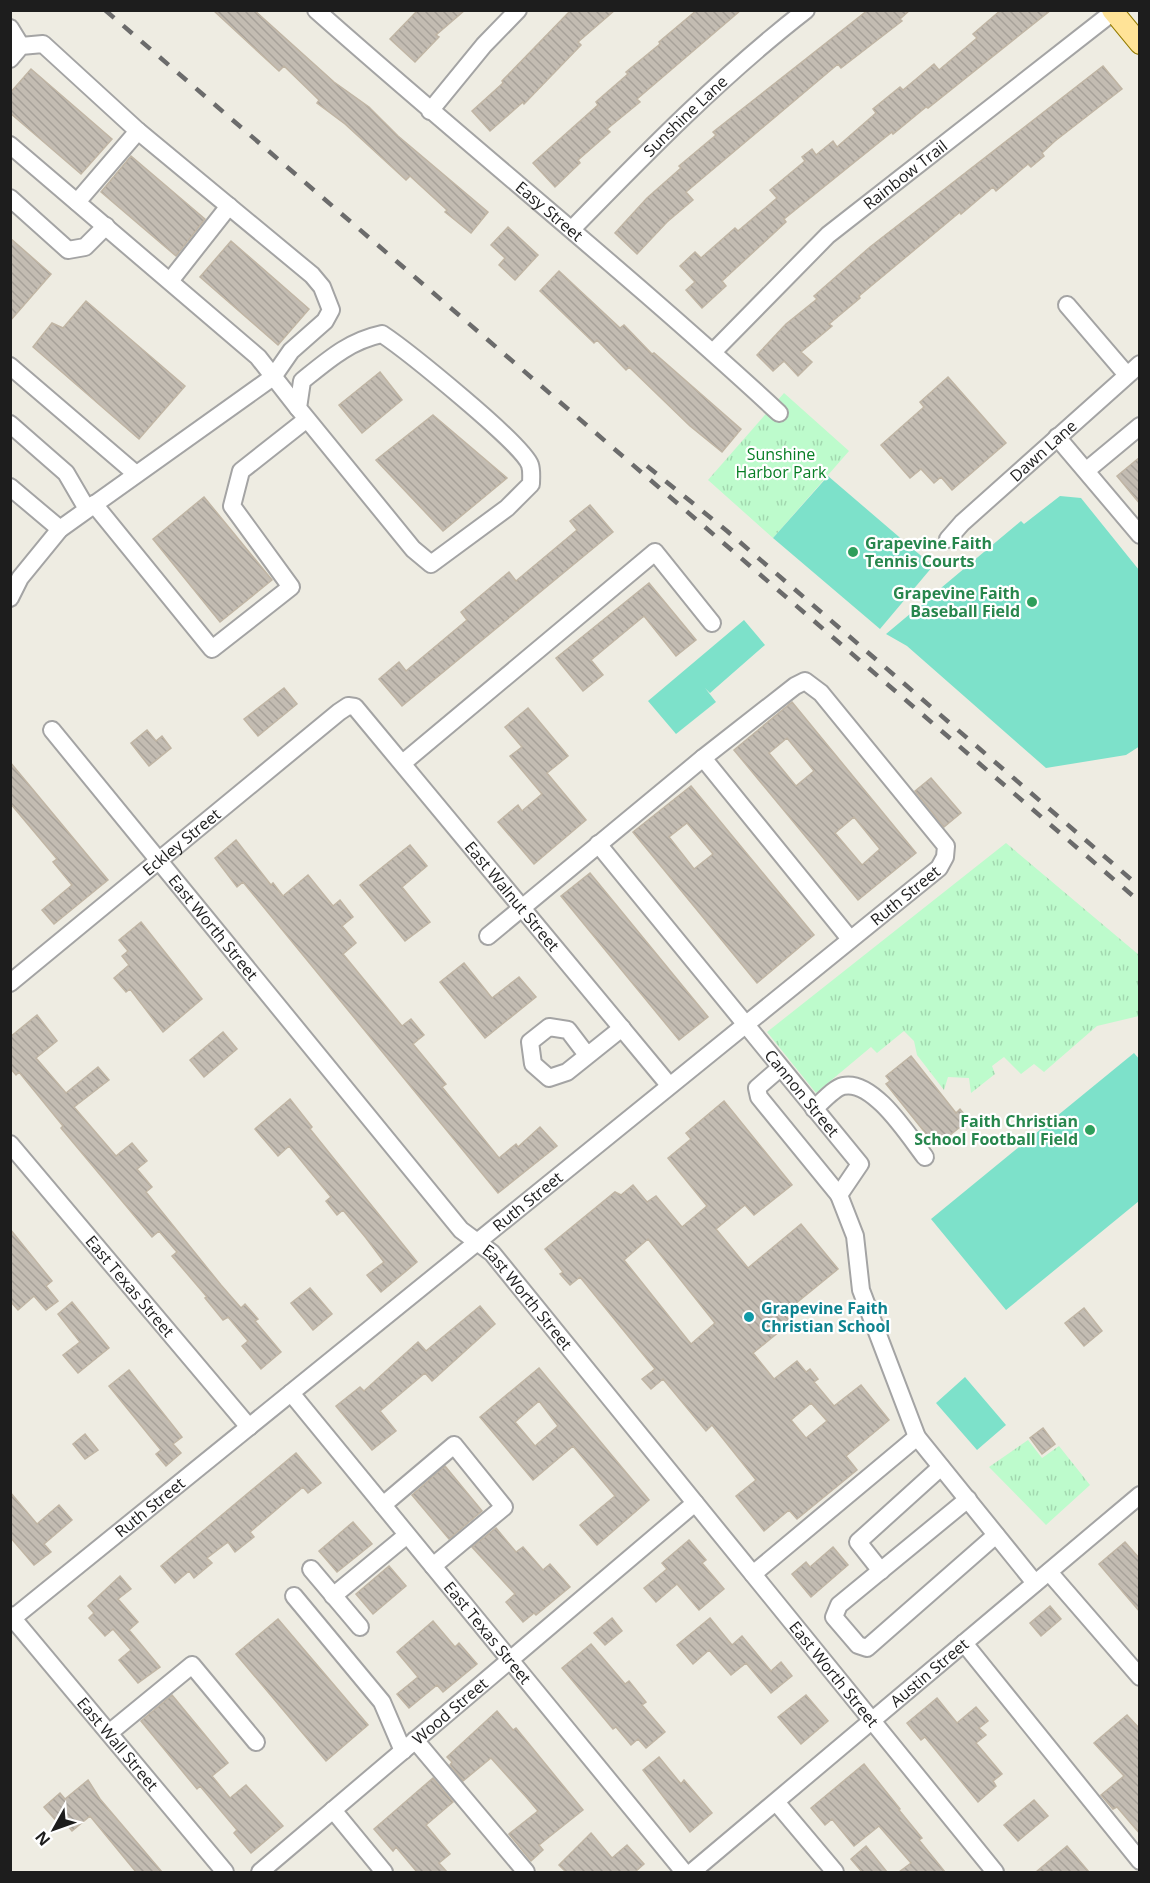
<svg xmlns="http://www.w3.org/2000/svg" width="1150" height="1883" font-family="'Open Sans',sans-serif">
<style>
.park{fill:url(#park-tufts)}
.pitch{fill:#7de1ca}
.building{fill:url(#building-back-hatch);stroke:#c0b5a4;stroke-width:1.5;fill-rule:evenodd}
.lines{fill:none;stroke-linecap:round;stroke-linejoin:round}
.minor-casing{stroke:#a4a4a4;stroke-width:20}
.major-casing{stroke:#957c00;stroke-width:22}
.minor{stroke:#fff;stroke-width:16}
.major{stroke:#ffe397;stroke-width:20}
.rail{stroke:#6b6b6b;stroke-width:4.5;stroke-dasharray:12 12;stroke-linecap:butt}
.leisure-dot{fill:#2e9e5b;stroke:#fff;stroke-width:2}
.culture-dot{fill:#0f9aa8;stroke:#fff;stroke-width:2}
.labels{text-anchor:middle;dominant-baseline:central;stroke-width:4.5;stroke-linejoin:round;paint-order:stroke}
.street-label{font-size:16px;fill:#1d1d1d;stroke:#fff}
.park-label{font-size:16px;fill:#087e25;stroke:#fff}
.leisure-label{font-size:16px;font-weight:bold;fill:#27864d;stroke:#fff;text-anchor:end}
.culture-label{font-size:16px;font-weight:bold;fill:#0d838f;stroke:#fff;text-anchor:start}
</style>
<defs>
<pattern id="park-tufts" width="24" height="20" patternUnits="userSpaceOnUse" patternTransform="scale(1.5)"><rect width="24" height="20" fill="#bdfbcc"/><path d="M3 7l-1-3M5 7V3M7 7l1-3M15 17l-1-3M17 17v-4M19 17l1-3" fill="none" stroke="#a2d7af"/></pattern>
<pattern id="building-back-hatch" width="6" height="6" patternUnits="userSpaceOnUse" patternTransform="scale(1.5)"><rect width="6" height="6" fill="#c3bcb2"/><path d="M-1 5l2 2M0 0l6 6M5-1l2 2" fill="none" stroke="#a7a199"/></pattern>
</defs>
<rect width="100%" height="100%" fill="#eeece2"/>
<path class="park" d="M784 393 849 451 773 538 708 480Z
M1006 843 1139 955V1016L1097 1026 1044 1072 1034 1064 1021 1074 1004 1057 992 1066 995 1074 971 1093 969 1078 948 1077 944 1090 917 1055 914 1041 904 1031 877 1053 871 1047 816 1093 767 1032Z
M1028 1440 1042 1458 1059 1446 1090 1485 1046 1525 989 1467Z"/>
<path class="pitch" d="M828 476 933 566 880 629 773 538Z
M1060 496 1081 498 1139 570 1140 746 1126 755 1046 768 907 646 886 634 1021 521 1024 524Z
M744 620 765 645 710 693 705 688 716 702 676 734 648 701Z
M1134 1053 1140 1060 1139 1201 1006 1310 931 1219Z
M965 1377 1006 1425 977 1450 936 1403Z"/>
<path class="building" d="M213 10H254L334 82 369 107 398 136 488 212 471 233 445 212 447 210 410 176 406 180 345 124 317 103 319 100 284 66 279 71Z
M418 10H465L436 35 439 37 415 62 390 39Z
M571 10H615L578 42 581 45 524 104 523 102 490 131 472 111 503 83 502 81Z
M697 10H741L637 99 640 102 607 129 610 132 578 160 580 163 555 187 533 163 598 105 596 102 628 74 626 72 660 44 659 42Z
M868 10H910L900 19 902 21 841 68 838 64 686 192 693 200 667 222 637 254 615 233 647 198 681 168 679 166 716 135 713 132Z
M1001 10H1051L928 108 926 107 893 134 892 132 784 219 786 222 722 281 726 286 702 308 686 290 695 282 680 266 695 252 701 258 735 228 738 231 777 198 770 190 805 161 802 157 812 149 816 155 833 141 837 147 876 113 873 109 900 87 903 90 934 64 939 70 977 38 973 34Z
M1103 66 1122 89 1055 141 1042 153 1044 156 1031 167 1028 164 996 191 993 187 961 214 960 212 859 296 860 298 829 324 832 326 801 352 812 362 798 376 784 361 773 371 757 355 786 324 817 299 814 296 870 247Z
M31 69 112 139 81 174 10 113V93Z
M131 156 205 219 176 256 101 192Z
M508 227 538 255 515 280 499 265 505 258 491 245Z
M10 238 51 274 10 321Z
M231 241 309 309 278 345 200 277Z
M559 271 620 328 624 325 652 354 654 353 741 429 722 452 690 426 629 367 626 370 597 340 594 343 540 291Z
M86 301 185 386 139 439 33 347 52 323 63 328Z
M380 372 402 400 362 433 339 405Z
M948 377 1006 443 952 490 941 477 934 483 921 469 910 478 881 445 924 407 920 402Z
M433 415 507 478 443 531 376 460Z
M1140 457V504L1117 476Z
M204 497 272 580 220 622 153 539Z
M590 505 613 532 402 706 379 679 399 662 406 671 467 620 461 612 509 572 516 581 577 530 570 521Z
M649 583 696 640 676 656 644 616 591 660 603 675 583 691 556 658Z
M284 688 297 704 258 736 244 719Z
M792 702 916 853 858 900 734 750ZM787 738 814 771 796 786 769 753ZM854 817 880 849 862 865 835 833Z
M528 708 568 756 547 773 586 820 534 864 498 822 518 805 522 811 542 794 510 756 522 747 505 727Z
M147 730 156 741 162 736 171 748 149 766 131 743Z
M10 762 108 880 54 924 42 910 72 885 53 862 57 859 10 803Z
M931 778 961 813 944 827 915 791Z
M691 786 814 935 757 983 633 832ZM687 823 713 854 694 869 669 837Z
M236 840 271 885 273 883 283 896 308 875 333 906 340 900 353 917 342 926 356 943 343 954 402 1026 411 1019 424 1035 413 1044 446 1084 442 1087 499 1158 516 1144 518 1147 540 1127 557 1146 498 1193 243 882 237 887 215 858Z
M410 845 427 866 402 887 430 922 405 941 360 885Z
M590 873 708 1017 679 1040 561 896Z
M141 922 202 999 163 1032 130 989 126 992 114 978 129 965 122 956 128 951 119 940Z
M464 963 492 998 519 977 536 997 485 1038 440 982Z
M37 1015 57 1041 36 1058 66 1093 98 1067 109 1080 74 1107 116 1156 132 1143 147 1161 137 1169 152 1187 146 1192 221 1285 241 1308 245 1304 258 1319 255 1321 281 1352 261 1369 242 1346 248 1341 228 1317 223 1320 205 1298 207 1297 172 1256 177 1252 159 1231 152 1237 61 1128 63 1126 19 1072 16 1075 10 1068V1037Z
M223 1032 237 1049 204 1077 190 1060Z
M911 1056 956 1113 960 1109 969 1120 940 1143 936 1137 931 1140 886 1084 890 1081 886 1076Z
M290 1099 312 1127 310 1129 417 1262 381 1292 367 1275 384 1262 366 1238 343 1210 337 1215 326 1201 331 1197 289 1146 278 1156 255 1129Z
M724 1101 792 1185 754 1215 745 1205 716 1229 748 1268 801 1224 838 1269 784 1313 791 1322 753 1353 774 1379 797 1361 806 1372 810 1369 818 1379 814 1382 834 1406 861 1385 889 1420 846 1456 857 1470 797 1519 789 1510 764 1531 736 1496 756 1480 712 1425 706 1431 663 1379 651 1389 642 1379 655 1369 580 1277 570 1285 560 1274 563 1272 545 1249 615 1192 621 1195 633 1185 647 1202 656 1196 682 1227 707 1206 668 1158 691 1139 686 1133ZM648 1239 715 1323 691 1344 624 1260ZM811 1403 827 1421 806 1438 791 1420Z
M10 1229 52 1281 46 1286 58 1301 46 1310 34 1296 18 1310 10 1301Z
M310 1288 332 1314 313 1330 291 1303Z
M72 1302 109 1348 78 1373 63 1355 80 1342 58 1314Z
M480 1306 495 1324 432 1381 425 1373 380 1411 396 1431 372 1450 336 1406 360 1387 364 1391 418 1342 426 1351Z
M1084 1308 1102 1331 1084 1346 1065 1323Z
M539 1368 649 1500 597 1545 580 1525 615 1496 573 1446 533 1480 480 1417ZM539 1401 558 1426 535 1446 515 1422Z
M129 1370 182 1437 173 1444 181 1453 166 1466 156 1454 161 1450 109 1386Z
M1043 1428 1055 1444 1042 1454 1030 1438Z
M85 1434 98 1450 85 1459 73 1444Z
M296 1453 321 1483 308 1493 303 1487 250 1532 254 1537 235 1552 228 1542 207 1558 212 1563 194 1578 189 1571 175 1583 161 1566Z
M445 1466 482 1511 449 1539 412 1495Z
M10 1492 37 1524 59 1505 72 1520 44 1544 51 1552 34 1565 10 1537Z
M353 1522 372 1544 337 1572 319 1551Z
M496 1528 516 1552 523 1547 543 1570 550 1564 570 1587 536 1615 534 1613 523 1622 506 1602 515 1594 472 1547Z
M689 1540 706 1560 702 1563 724 1589 699 1610 677 1584 656 1602 644 1588 667 1569 662 1563Z
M1125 1542 1140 1559V1612L1099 1564Z
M833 1547 848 1565 811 1597 792 1574 806 1562 810 1567Z
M389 1566 406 1586 373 1614 356 1594Z
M120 1576 131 1589 118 1599 138 1622 129 1630 160 1667 138 1683 119 1660 131 1650 113 1629 105 1636 89 1618 94 1613 88 1606Z
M1050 1606 1061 1619 1041 1636 1030 1623Z
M612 1618 622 1631 605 1645 594 1633Z
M710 1618 732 1645 742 1636 771 1671 781 1662 792 1676 771 1693 746 1663 731 1675 709 1650 693 1664 677 1645Z
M278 1619 368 1725 326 1761 236 1654Z
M433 1621 455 1647 459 1643 477 1664 443 1692 437 1685 409 1708 397 1694 418 1677 397 1652Z
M591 1644 625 1684 629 1681 646 1702 642 1705 665 1732 646 1748 638 1739 631 1745 616 1727 613 1729 562 1668Z
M172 1695 228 1763 212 1776 230 1798 246 1785 283 1826 251 1853 234 1833 237 1830 200 1786 197 1789 141 1721Z
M806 1695 828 1721 801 1744 778 1717Z
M937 1698 957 1723 976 1707 988 1721 979 1728 986 1735 976 1743 1002 1774 993 1781 996 1786 978 1802 925 1737 921 1740 907 1723Z
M497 1711 513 1730 516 1728 583 1810 539 1845 543 1850 531 1861 509 1834 538 1811 527 1798 491 1758 463 1781 450 1765 452 1762 447 1757Z
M1127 1715 1140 1729V1834L1117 1807 1113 1809 1101 1795 1124 1776 1094 1743Z
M659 1757 681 1784 684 1780 712 1813 690 1832 643 1770Z
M864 1764 900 1809 899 1810 922 1838 919 1840 945 1872H899L911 1863 879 1826 854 1846 832 1819 825 1825 811 1808Z
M433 1778 453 1802 426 1825 450 1854 439 1863 447 1872H417L396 1847 393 1851 374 1829Z
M88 1780 100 1799 162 1872H136L90 1816 72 1831 62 1819 58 1823 44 1807 60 1793 65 1799Z
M1034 1800 1048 1816 1018 1841 1004 1825Z
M591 1833 612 1858 627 1845 644 1864 635 1872H566L559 1865Z
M866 1846 887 1872H862L851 1859Z
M1067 1846 1089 1872H1036Z"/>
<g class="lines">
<defs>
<g id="minor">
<path id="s1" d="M316 10C469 146 629 274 779 413"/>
<path d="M10 28 21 46"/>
<path d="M10 59 21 46 43 44 138 131 77 202"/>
<path d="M430 111 484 45 518 10"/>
<path d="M10 145 258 357 298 408"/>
<path d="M10 198 68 250 85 247 106 226"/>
<path id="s2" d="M572 229C647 152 721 76 806 10"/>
<path d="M170 281 229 206"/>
<path d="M1067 305 1127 375"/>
<path id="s3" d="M713 352 828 235 1113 12"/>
<path d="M10 366 136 474"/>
<path d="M10 424 66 473 87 509"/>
<path d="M1057 437 1140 535"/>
<path d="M1087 470 1140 426"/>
<path d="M10 487 60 529"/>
<path d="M94 504 212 649 291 587 232 506 241 471 307 419 413 549 431 564 507 508 531 484C531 479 532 471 530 465 523 444 406 350 382 334 349 341 328 360 302 381L298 408 307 419"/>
<path id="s4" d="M948 539 962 523 1140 364"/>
<path d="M10 598 20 578 60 529 273 377 291 351 325 321 331 310 322 287 312 275 138 131"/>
<path id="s5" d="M52 730 461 1230 492 1253 995 1872"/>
<path d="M703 758 850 939"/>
<path d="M404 762 655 552 712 623"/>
<path id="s6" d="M598 844 860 1164 839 1195 855 1236 861 1290 917 1437 1035 1583"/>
<path id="s7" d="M10 983 339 712 348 706 355 707 669 1085"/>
<path d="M587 1055 568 1030 549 1027 530 1042 533 1064 549 1078 567 1072 622 1028"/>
<path d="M780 1068 757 1088 759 1097 839 1195"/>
<path d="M814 1109C822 1102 834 1088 843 1086 873 1079 908 1135 925 1157"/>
<path id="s8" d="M10 1144 249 1427"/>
<path id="s9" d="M291 1393 684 1872"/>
<path d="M968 1499 839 1605 834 1617 858 1645 867 1648 996 1535"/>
<path d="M383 1505 454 1445 504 1507 433 1566"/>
<path d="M311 1569 360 1627"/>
<path d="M881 1571 858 1542 941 1467"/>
<path d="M1049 1572 1140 1677"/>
<path d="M753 1574 917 1437"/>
<path d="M294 1596 382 1702 403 1751"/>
<path d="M333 1596 407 1535"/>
<path id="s10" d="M10 1615 225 1872"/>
<path id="s11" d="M13 1618 939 868 945 857 946 846 821 693 805 681 795 686 703 758 488 936"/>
<path d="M964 1643 1140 1861"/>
<path d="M109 1733 192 1665 256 1742"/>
<path d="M415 1740 526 1872"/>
<path d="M776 1802 835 1872"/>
<path d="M333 1810 384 1872"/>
<path id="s12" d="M260 1872 695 1503"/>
<path id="s13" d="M692 1872 1140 1495"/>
</g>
<path id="major" d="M1112 10 1140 44"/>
</defs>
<use href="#minor" class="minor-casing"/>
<use href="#major" class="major-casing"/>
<use href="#minor" class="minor"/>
<use href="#major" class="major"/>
<path class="rail" d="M105 10 1140 902
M647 466 727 531 1140 887"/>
</g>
<g class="leisure-dot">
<circle cx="853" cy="552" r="6"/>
<circle cx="1032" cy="602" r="6"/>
<circle cx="1090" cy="1130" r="6"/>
</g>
<circle class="culture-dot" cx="749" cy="1317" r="6"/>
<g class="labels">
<g class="street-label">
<text stroke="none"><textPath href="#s2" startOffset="160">Sunshine Lane</textPath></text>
<text stroke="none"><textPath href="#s3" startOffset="262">Rainbow Trail</textPath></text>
<text stroke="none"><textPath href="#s1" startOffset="308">Easy Street</textPath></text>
<text stroke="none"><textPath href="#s4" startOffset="130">Dawn Lane</textPath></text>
<text stroke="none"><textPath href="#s7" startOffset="222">Eckley Street</textPath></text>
<text stroke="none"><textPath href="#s7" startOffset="690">East Walnut Street</textPath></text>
<text stroke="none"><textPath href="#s11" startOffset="1148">Ruth Street</textPath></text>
<text stroke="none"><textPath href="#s5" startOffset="255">East Worth Street</textPath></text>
<text stroke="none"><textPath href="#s6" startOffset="322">Cannon Street</textPath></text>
<text stroke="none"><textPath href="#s11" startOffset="662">Ruth Street</textPath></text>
<text stroke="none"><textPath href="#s8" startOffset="186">East Texas Street</textPath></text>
<text stroke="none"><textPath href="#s5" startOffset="741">East Worth Street</textPath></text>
<text stroke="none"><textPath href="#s11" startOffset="176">Ruth Street</textPath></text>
<text stroke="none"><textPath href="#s9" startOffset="310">East Texas Street</textPath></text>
<text stroke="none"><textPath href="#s13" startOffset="310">Austin Street</textPath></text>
<text stroke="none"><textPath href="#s5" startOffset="1227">East Worth Street</textPath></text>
<text stroke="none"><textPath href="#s12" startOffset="249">Wood Street</textPath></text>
<text stroke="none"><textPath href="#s10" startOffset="168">East Wall Street</textPath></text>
</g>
<g class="park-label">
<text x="781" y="454">Sunshine<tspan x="781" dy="18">Harbor Park</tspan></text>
</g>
<g class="leisure-label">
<text x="865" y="543" text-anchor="start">Grapevine Faith<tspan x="865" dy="18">Tennis Courts</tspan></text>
<text x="1020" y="593">Grapevine Faith<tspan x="1020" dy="18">Baseball Field</tspan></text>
<text x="1078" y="1121">Faith Christian<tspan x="1078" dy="18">School Football Field</tspan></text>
</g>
<g class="culture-label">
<text x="761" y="1308">Grapevine Faith<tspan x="761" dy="18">Christian School</tspan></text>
</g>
</g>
<rect width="1150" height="1883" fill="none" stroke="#1d1d1d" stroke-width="24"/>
<g transform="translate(54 1829) rotate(230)" stroke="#ffffff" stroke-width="4.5" paint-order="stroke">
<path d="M0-4.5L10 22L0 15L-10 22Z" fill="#1d1d1d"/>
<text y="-9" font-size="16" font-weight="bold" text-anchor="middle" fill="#1d1d1d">N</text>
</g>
</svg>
